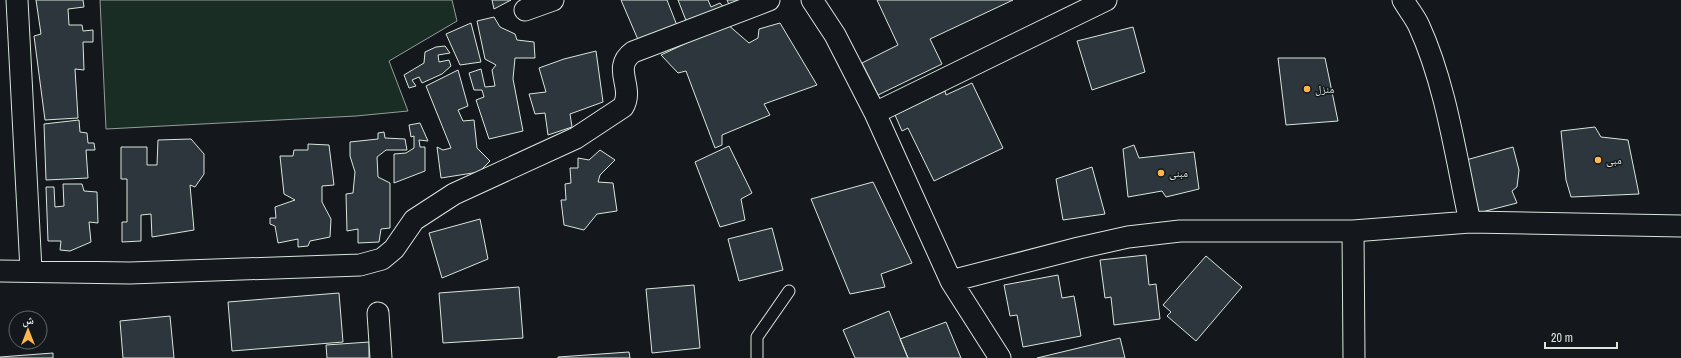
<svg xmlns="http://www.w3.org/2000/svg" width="1681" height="358" font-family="'Archivo Narrow','Noto Naskh Arabic',sans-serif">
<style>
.green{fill:#1a2d24;stroke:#939e99}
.building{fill:#2c363c;stroke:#d8e6dc}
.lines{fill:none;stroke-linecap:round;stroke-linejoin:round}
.lane-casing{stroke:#d8e6dc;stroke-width:13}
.street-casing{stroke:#d8e6dc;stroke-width:23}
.lane{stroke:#14181c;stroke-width:11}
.street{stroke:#14181c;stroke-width:21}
.poi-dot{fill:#ffb74d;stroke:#14181c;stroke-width:1.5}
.labels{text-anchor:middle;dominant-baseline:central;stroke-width:3;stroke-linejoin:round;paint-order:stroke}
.poi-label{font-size:11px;fill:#d8e6dc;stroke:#14181c;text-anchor:start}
</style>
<rect width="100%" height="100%" fill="#14181c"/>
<path class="green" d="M100 0H452L457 21 389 61 408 111 356 116 106 129Z"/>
<path class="building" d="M36 0H83L84 7 68 9 69 25H82L83 31 93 30V42H83L84 70 75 69 78 118 45 120 34 36 41 34Z
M492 0H511L494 9Z
M621 0H667L678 28 639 42Z
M678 0H708L711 7 720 3 726 10 687 23Z
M727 0H749L730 7Z
M877 0H1013L930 39 942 64 878 95 862 63 898 45Z
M494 17 500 27 515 34 517 40 534 42 535 58H515L513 79 523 131 489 139 476 100 484 97 482 90H474L469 73 481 69 485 87 495 86 492 70 496 65 485 59 477 21Z
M471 23 481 62 460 65 446 34Z
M780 23 817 85 764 104 770 115 722 135V145L715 148 686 71 678 73 661 55 727 24 749 43 758 38 759 29Z
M1133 27 1145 72 1092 90 1077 41Z
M445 46 450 53 438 55 439 62 449 60 451 66 442 74 422 83 419 77 412 80 416 86 409 88 404 75 424 63 425 52 436 47Z
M596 51 603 102 570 114 572 127 548 135 545 113 535 114 529 94 546 92 539 68 564 59Z
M1278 58H1325L1338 121 1286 125Z
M458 70 468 106 458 110 463 121 474 120 477 148 490 161 479 172 441 178 437 147 443 150 451 148 426 86Z
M972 83 1003 148 934 181 908 128 902 131 895 115 945 91 946 95Z
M79 120 80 132 87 133 88 143H94L95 150H86L88 178 46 180 44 124Z
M420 123 428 141 419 140 420 147H425V171L394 183V154L406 153 414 148V136L411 137 409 125Z
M1595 127 1601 137 1628 140 1639 194 1571 197 1566 180 1561 131Z
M384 132 385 138 405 139 407 150H386L377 157 378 177 390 183V228L381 229 379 242 358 243V229L347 231 346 194 353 193 355 172 350 156V142L378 139V133Z
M191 139 204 154V174L195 187 190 185 194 230 152 237 151 214 141 215V241L122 242V222H127V179H121V147H147V165H157L158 140Z
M308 144 329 145 334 185 322 186V202L331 219 330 237 310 241 308 246 298 247V239L278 243 275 226 270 224V218H276L275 207 295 200 284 194 280 156H293L294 150H308Z
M1134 145 1139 158 1194 152 1199 189 1166 197 1162 191 1128 197 1123 149Z
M729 146 752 193 741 199 745 220 720 227 695 162Z
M1513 147 1519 170 1517 187 1512 191 1517 203 1478 213 1466 160Z
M600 150 615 160 600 175 598 182 613 183 617 211 597 214 584 230 564 225 561 200H566L565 184 571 183 570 168H578V158L589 160Z
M1092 167 1105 214 1063 220 1056 179Z
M873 182 912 263 881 274 885 287 850 294 811 199Z
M63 184H82L84 191 97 192 98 223 89 222 91 242 70 251 60 250 61 241H48L46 187H54L55 207 64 206Z
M480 219 488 259 442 278 429 233Z
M772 228 783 270 739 281 728 239Z
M1146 255 1149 285 1156 284 1160 319 1114 325 1111 297 1105 298 1100 260Z
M1206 256 1242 287 1196 341 1167 316 1171 312 1163 305Z
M1058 275 1062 298 1074 296 1081 336 1023 347 1017 315 1010 316 1004 285Z
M694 285 700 348 652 353 646 289Z
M519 287 523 338 443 343 439 293Z
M339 293 343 342 232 351 228 302Z
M889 311 908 358H855L843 330Z
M170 316 174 358H123L120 321Z
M946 322 961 358H908L900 339Z
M1120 338 1125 358H1037Z
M369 342V358H327L326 345Z
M629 352 630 358H558V357Z
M53 353V358H0V357Z"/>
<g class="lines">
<defs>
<path id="lane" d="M757 358V337L789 291"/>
<path id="street" d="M17 0 31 270
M812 0 835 35 875 113 951 281 1000 358
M1403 0C1408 9 1415 17 1419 26 1446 85 1456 158 1470 222
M525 10 553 0
M875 113 1106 0
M1353 231 1354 358
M0 271 130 273 360 265 382 259 394 249 414 220 454 194 576 138 623 107C635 87 611 68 633 52L769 0
M951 281 1079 248 1128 237 1180 231H1353L1470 222 1681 226
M378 313 381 358"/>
</defs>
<use href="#lane" class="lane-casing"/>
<use href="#street" class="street-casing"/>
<use href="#lane" class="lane"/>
<use href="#street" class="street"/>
</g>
<g class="poi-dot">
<circle cx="1307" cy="89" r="4"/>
<circle cx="1598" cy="160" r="4"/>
<circle cx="1161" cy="173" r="4"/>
</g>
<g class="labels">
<g class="poi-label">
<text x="1315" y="89">منزل</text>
<text x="1606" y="160">مبى</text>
<text x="1169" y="173">مبنى</text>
</g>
</g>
<g transform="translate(28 330)"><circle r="19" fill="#14181c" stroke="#626a69"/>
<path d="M0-3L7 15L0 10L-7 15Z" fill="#ffb74d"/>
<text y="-6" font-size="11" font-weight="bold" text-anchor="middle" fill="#d8e6dc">ش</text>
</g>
<path d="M1545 342v6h72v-6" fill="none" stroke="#d8e6dc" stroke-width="2"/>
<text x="1551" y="342" font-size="12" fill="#d8e6dc" stroke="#14181c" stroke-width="3" paint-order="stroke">20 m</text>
</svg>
